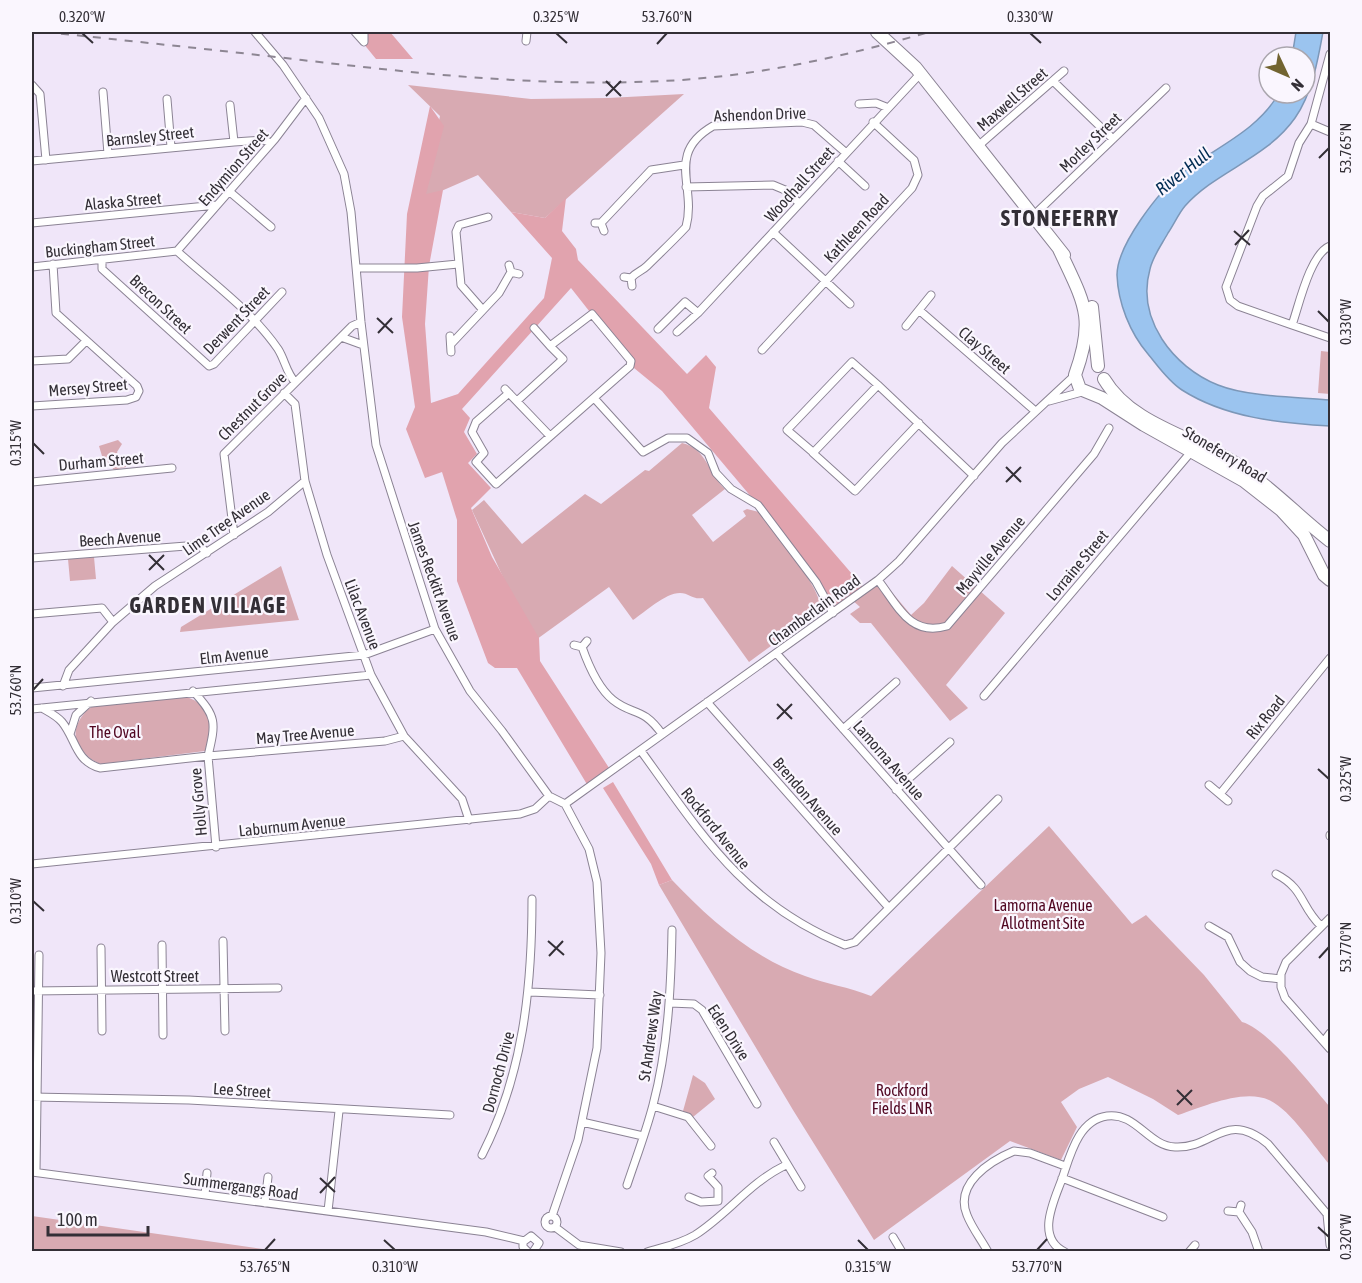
<svg xmlns="http://www.w3.org/2000/svg" width="1362" height="1283" font-family="'Asap Condensed',sans-serif">
<style>
.green{fill:#d8aab2}
.forest{fill:#e1a3ae}
.water{fill:#9bc4ef;stroke:#7c97b8;stroke-width:1.5}
.lines{fill:none;stroke-linecap:round;stroke-linejoin:round}
.minor-casing{stroke:#8b8394;stroke-width:9}
.trunk-casing{stroke:#8b8394;stroke-width:14}
.minor{stroke:#fff;stroke-width:7}
.trunk{stroke:#fff;stroke-width:12}
.rail{stroke:#8d8693;stroke-width:2;stroke-dasharray:8 8;stroke-linecap:butt}
.ticks{fill:none;stroke:#332f36;stroke-width:2}
.labels{text-anchor:middle;dominant-baseline:central;stroke-width:4.5;stroke-linejoin:round;paint-order:stroke}
.street-label{font-size:16px;fill:#332f36;stroke:#faf6fe}
.park-label{font-size:16px;fill:#510722;stroke:#faf6fe}
.water-label{font-size:18px;font-style:italic;fill:#002c52;stroke:#faf6fe}
.district-label{font-size:22px;font-weight:bold;letter-spacing:1.5px;fill:#332f36;stroke:#faf6fe}
.neatline{fill:none;stroke:#332f36;stroke-width:2}
.ticks-label{font-size:15px;text-anchor:middle;fill:#332f36}
</style>
<rect width="100%" height="100%" fill="#f0e6f9"/>
<path class="green" d="M408 85 531 99 608 98 684 94 545 218 511 212 478 175 423 199 440 116Z
M1321 351 1330 352V394L1318 393Z
M118 440 122 444 117 452 119 457 125 458 126 467 114 470 102 456 99 446Z
M682 443C707 449 708 473 725 489L692 515 713 542 746 516 743 511 747 509 759 512C772 530 825 591 820 610L749 662 703 598C693 600 689 593 680 593 665 593 645 612 633 620L609 587 533 642 472 510 484 500 522 544 585 494 601 504 645 470 649 471Z
M94 557 96 579 70 581 68 559Z
M281 566 299 620 180 632 181 627Z
M952 566 1005 613 946 685 968 708 950 721 871 623H860L850 614 860 607 851 599 880 578 911 615 924 603Z
M186 697C215 706 211 727 205 751L101 764C88 759 81 751 76 738 73 726 85 708 96 705 122 698 158 699 186 697Z
M1049 826 1132 924 1146 915 1204 975 1242 1022C1268 1029 1311 1085 1330 1107V1165C1315 1148 1290 1109 1269 1100 1244 1088 1202 1107 1178 1115L1153 1099 1108 1077 1079 1089 1061 1102 1077 1127 1061 1160 1010 1141 874 1240 793 1110 659 885 672 880C709 919 753 958 805 976 826 984 849 987 871 996Z
M693 1075 705 1083 715 1099 693 1117 683 1111Z
M32 1216 277 1251H32Z"/>
<path class="forest" d="M354 32H390L413 59H376Z
M430 106 444 126 426 194 443 190 429 266 425 324 431 403 458 394 544 298 552 258 511 212 545 218 566 198 562 231 576 249 578 260 687 374 706 355 716 367 709 408 865 589 833 613 816 582 758 505 662 391 634 368 571 288 462 409 470 418 464 432 477 454 468 463 491 488 471 508 492 557 539 638 540 661 611 771 588 786 517 668H495L488 663 457 581V520L442 472 425 478 406 429 415 407 402 317 407 214Z
M613 782 672 880 659 885 651 864 603 788Z"/>
<path class="water" d="M1296 32H1323C1318 60 1312 94 1295 118 1266 159 1216 171 1185 206 1179 213 1174 224 1168 233 1162 244 1153 256 1150 269 1136 319 1173 367 1218 385 1248 397 1297 397 1330 400V426C1280 423 1226 418 1182 390 1168 381 1158 366 1148 354 1130 333 1118 303 1117 275 1117 245 1159 191 1182 173 1214 148 1258 131 1279 93H1305V57H1292Z"/>
<g class="lines">
<defs>
<path id="minor" d="M255 32 283 65 319 118 344 174 351 212 361 322 376 445 435 629 470 691 502 731 549 796 565 804 589 849 597 882 601 953 597 1048 578 1140 552 1216
M355 32 364 42V33L358 32
M526 41 527 32
M1330 54 1311 124 1330 132
M1053 81 1113 139
M32 85 40 94 46 160
M103 92 108 154
M167 99 171 147
M859 104 876 103 886 107
M230 105 234 142
M1311 124 1299 143 1288 176 1263 196 1257 206 1226 287 1230 300 1238 306 1292 325C1299 305 1310 254 1330 246
M977 147 1064 71
M32 161 234 142 264 140 271 143
M838 161 865 186
M686 187 773 185 785 190 799 203
M230 192 271 227
M1033 216 1166 88
M32 223 217 205
M595 223H601L604 231
M601 223 651 170 684 165
M773 232 850 304
M177 251 275 139 306 98
M102 259V269L209 366 214 364 282 292
M509 265 511 272 519 274
M32 267 177 251C211 282 252 311 278 349 285 360 286 372 295 382
M357 268H417L458 264
M624 277 631 278 632 286
M631 278C636 272 642 271 647 266 660 253 673 241 686 227 697 186 665 154 713 126L802 122 814 125 845 152
M482 309 461 285 456 232 459 225 488 217
M919 310 1034 410
M1292 325 1330 338
M906 326 931 295
M534 328 550 346
M658 329 685 302 698 313
M677 332 698 313 920 74
M450 336 451 352
M341 337 363 345
M452 343 499 293 511 272
M762 350 912 188 918 175 914 160 873 122
M32 361 68 359 86 341
M505 389 550 436
M284 393 295 404 305 481 327 555 371 675 404 736 462 799 469 820
M509 393 476 422 472 432 484 453 476 462 496 484 630 366 631 361 592 314 550 346 563 359 517 401
M594 398 643 452 668 438H687L708 453 716 473 731 489 758 505 816 582 833 613
M1049 401 1082 392
M32 406 127 400 136 397 139 391 137 386 56 313 53 264
M919 423 855 491 813 453 878 385 974 476
M815 454 787 430 852 362 878 385
M32 482 172 468
M234 535 224 454 352 326 361 322
M32 558 199 545 207 553
M878 580C898 606 910 637 947 626L1094 454 1109 428
M32 614 102 608 113 622
M574 645 582 647 587 641
M582 647C588 664 598 688 613 700 633 716 642 706 662 734
M777 654 981 885
M63 686 69 670 113 622 155 586 268 512 305 481
M32 688 364 655 435 629
M984 696 1191 452
M707 702 889 908
M42 708C49 712 57 716 62 722 76 739 75 761 100 768L208 756C216 722 217 717 193 691
M32 709 371 675
M843 729 896 682
M70 734 76 715 91 701
M641 751C702 835 744 904 845 945L855 942 998 799
M1209 785 1228 801
M896 790 950 742
M1220 794 1330 658
M565 804 878 580 899 561 1002 443 1075 375
M1330 836V835
M216 847 208 756 385 741 404 736
M32 864 520 814 535 809 549 796
M1276 874C1305 889 1300 906 1321 926
M1330 918 1286 962 1281 974V987L1285 998 1330 1049
M1209 926 1228 937 1240 962 1250 971 1262 977 1281 979
M223 941 225 1031
M162 945 163 1035
M101 948 102 1031
M32 991 278 988
M530 992 600 995
M670 1003 694 1004 702 1010 757 1104
M1324 1041 1330 1033
M32 1097 189 1100 450 1115
M653 1106 688 1117 711 1146
M582 1122 643 1136
M774 1142 801 1187
M482 1155C523 1075 532 988 532 899
M32 1172 486 1232 524 1241
M36 1172 39 955
M1062 1178 1163 1217
M627 1185C636 1158 646 1132 653 1105 668 1048 671 989 672 930
M205 1195 207 1173
M689 1197 701 1202 718 1201V1187L708 1176 712 1173
M265 1203 268 1177
M328 1211 339 1111
M1228 1211 1239 1212 1241 1205
M1239 1212 1252 1232 1259 1252
M545 1222a6 6 0 1 1 12 0a6 6 0 1 1-12 0Z
M555 1227 579 1245 621 1252
M893 1237 902 1252
M528 1252 523 1247V1242L531 1236 539 1243 533 1252
M647 1252C664 1247 680 1244 695 1235 728 1214 750 1182 786 1165
M988 1252C981 1239 972 1228 967 1215 954 1184 990 1161 1014 1151L1030 1153 1065 1166
M1065 1252C1035 1238 1054 1201 1062 1179 1070 1156 1078 1120 1107 1116 1136 1112 1148 1146 1175 1147 1214 1149 1225 1109 1268 1144L1327 1214 1330 1245
M1189 1252 1195 1245"/>
<path id="trunk" d="M877 32 916 68 1064 255
M1059 249C1084 303 1096 317 1075 375L1080 389 1102 398 1144 425 1244 481 1281 510 1304 535 1324 575 1330 580
M1092 307 1098 366
M1104 379C1132 426 1196 437 1238 465 1272 488 1299 517 1330 541"/>
</defs>
<use href="#minor" class="minor-casing"/>
<use href="#trunk" class="trunk-casing"/>
<use href="#minor" class="minor"/>
<use href="#trunk" class="trunk"/>
<path class="rail" d="M45 32C131 41 216 50 302 60 422 74 541 87 663 81 752 77 844 57 929 32"/>
</g>
<path class="ticks" d="M82 33 93 43M556 33 567 43M1030 33 1041 43M657 44 667 33M606 81 621 96M606 96 621 81M1319 158 1329 148M1234 231 1250 245M1235 245 1249 230M1318 311 1329 322M377 318 393 333M378 333 392 318M33 443 44 454M1006 467 1021 482M1006 482 1021 467M149 555 164 570M149 570 164 555M33 690 43 679M777 704 792 719M777 719 792 704M1318 769 1329 779M33 901 44 911M548 941 564 955M549 956 563 941M1319 958 1329 947M1177 1090 1192 1105M1177 1105 1192 1090M320 1178 335 1192M320 1193 335 1177M1318 1227 1329 1237M384 1240 395 1250M858 1240 868 1250M265 1250 275 1239M1037 1250 1047 1239"/>
<g class="labels">
<g class="street-label">
<text transform="translate(1012 99) rotate(-41)">Maxwell Street</text>
<text transform="translate(760 114) rotate(-2)">Ashendon Drive</text>
<text transform="translate(150 136) rotate(-6)">Barnsley Street</text>
<text transform="translate(1090 142) rotate(-44)">Morley Street</text>
<text transform="translate(233 167) rotate(-49)">Endymion Street</text>
<text transform="translate(799 184) rotate(-48)">Woodhall Street</text>
<text transform="translate(123 201) rotate(-5)">Alaska Street</text>
<text transform="translate(856 228) rotate(-47)">Kathleen Road</text>
<text transform="translate(100 246) rotate(-6)">Buckingham Street</text>
<text transform="translate(161 304) rotate(43)">Brecon Street</text>
<text transform="translate(236 320) rotate(-46)">Derwent Street</text>
<text transform="translate(985 350) rotate(41)">Clay Street</text>
<text transform="translate(88 387) rotate(-5)">Mersey Street</text>
<text transform="translate(252 406) rotate(-45)">Chestnut Grove</text>
<text transform="translate(1225 454) rotate(31)">Stoneferry Road</text>
<text transform="translate(101 461) rotate(-5)">Durham Street</text>
<text transform="translate(226 522) rotate(-35)">Lime Tree Avenue</text>
<text transform="translate(120 538) rotate(-4)">Beech Avenue</text>
<text transform="translate(990 555) rotate(-50)">Mayville Avenue</text>
<text transform="translate(1077 565) rotate(-50)">Lorraine Street</text>
<text transform="translate(435 581) rotate(70)">James Reckitt Avenue</text>
<text transform="translate(814 610) rotate(-36)">Chamberlain Road</text>
<text transform="translate(363 614) rotate(69)">Lilac Avenue</text>
<text transform="translate(234 655) rotate(-6)">Elm Avenue</text>
<text transform="translate(1265 717) rotate(-51)">Rix Road</text>
<text transform="translate(305 734) rotate(-5)">May Tree Avenue</text>
<text transform="translate(889 760) rotate(49)">Lamorna Avenue</text>
<text transform="translate(808 796) rotate(49)">Brendon Avenue</text>
<text transform="translate(198 802) rotate(-95)">Holly Grove</text>
<text transform="translate(292 825) rotate(-6)">Laburnum Avenue</text>
<text transform="translate(716 828) rotate(51)">Rockford Avenue</text>
<text x="155" y="976">Westcott Street</text>
<text transform="translate(729 1032) rotate(57)">Eden Drive</text>
<text transform="translate(650 1036) rotate(-82)">St Andrews Way</text>
<text transform="translate(498 1072) rotate(-75)">Dornoch Drive</text>
<text transform="translate(242 1090) rotate(4)">Lee Street</text>
<text transform="translate(241 1186) rotate(8)">Summergangs Road</text>
</g>
<g class="park-label">
<text x="115" y="732">The Oval</text>
<text x="1043" y="905">Lamorna Avenue<tspan x="1043" dy="18">Allotment Site</tspan></text>
<text x="902" y="1090">Rockford<tspan x="902" dy="18">Fields LNR</tspan></text>
</g>
<g class="water-label">
<text transform="translate(1183 171) rotate(-38)">River Hull</text>
</g>
<g class="district-label">
<text x="1060" y="218">STONEFERRY</text>
<text x="208" y="605">GARDEN VILLAGE</text>
</g>
</g>
<rect width="1362" height="1283" fill="none" stroke="#faf6fe" stroke-width="66"/>
<g transform="translate(1287 75) rotate(134)"><circle r="28" fill="#faf6fe" stroke="#aaa6ae" stroke-width="1.5"/>
<path d="M0-4.5L10 22L0 15L-10 22Z" fill="#726431"/>
<text y="-9" font-size="16" font-weight="bold" text-anchor="middle" fill="#332f36">N</text>
</g>
<path d="M48 1226v9h100v-9" fill="none" stroke="#332f36" stroke-width="3"/>
<text x="57" y="1226" font-size="18" fill="#332f36" stroke="#faf6fe" stroke-width="4.5" paint-order="stroke">100 m</text>
<rect x="33" y="33" width="1296" height="1217" class="neatline"/>
<g class="ticks-label">
<text x="82" y="22">0.320°W</text>
<text x="556" y="22">0.325°W</text>
<text x="667" y="22">53.760°N</text>
<text x="1030" y="22">0.330°W</text>
<text transform="translate(1346 148) rotate(-90)" y="5">53.765°N</text>
<text transform="translate(1346 322) rotate(-90)" y="5">0.330°W</text>
<text transform="translate(16 443) rotate(-90)" y="5">0.315°W</text>
<text transform="translate(16 690) rotate(-90)" y="5">53.760°N</text>
<text transform="translate(1346 779) rotate(-90)" y="5">0.325°W</text>
<text transform="translate(16 901) rotate(-90)" y="5">0.310°W</text>
<text transform="translate(1346 947) rotate(-90)" y="5">53.770°N</text>
<text transform="translate(1346 1237) rotate(-90)" y="5">0.320°W</text>
<text x="265" y="1272">53.765°N</text>
<text x="395" y="1272">0.310°W</text>
<text x="868" y="1272">0.315°W</text>
<text x="1037" y="1272">53.770°N</text>
</g>
</svg>
